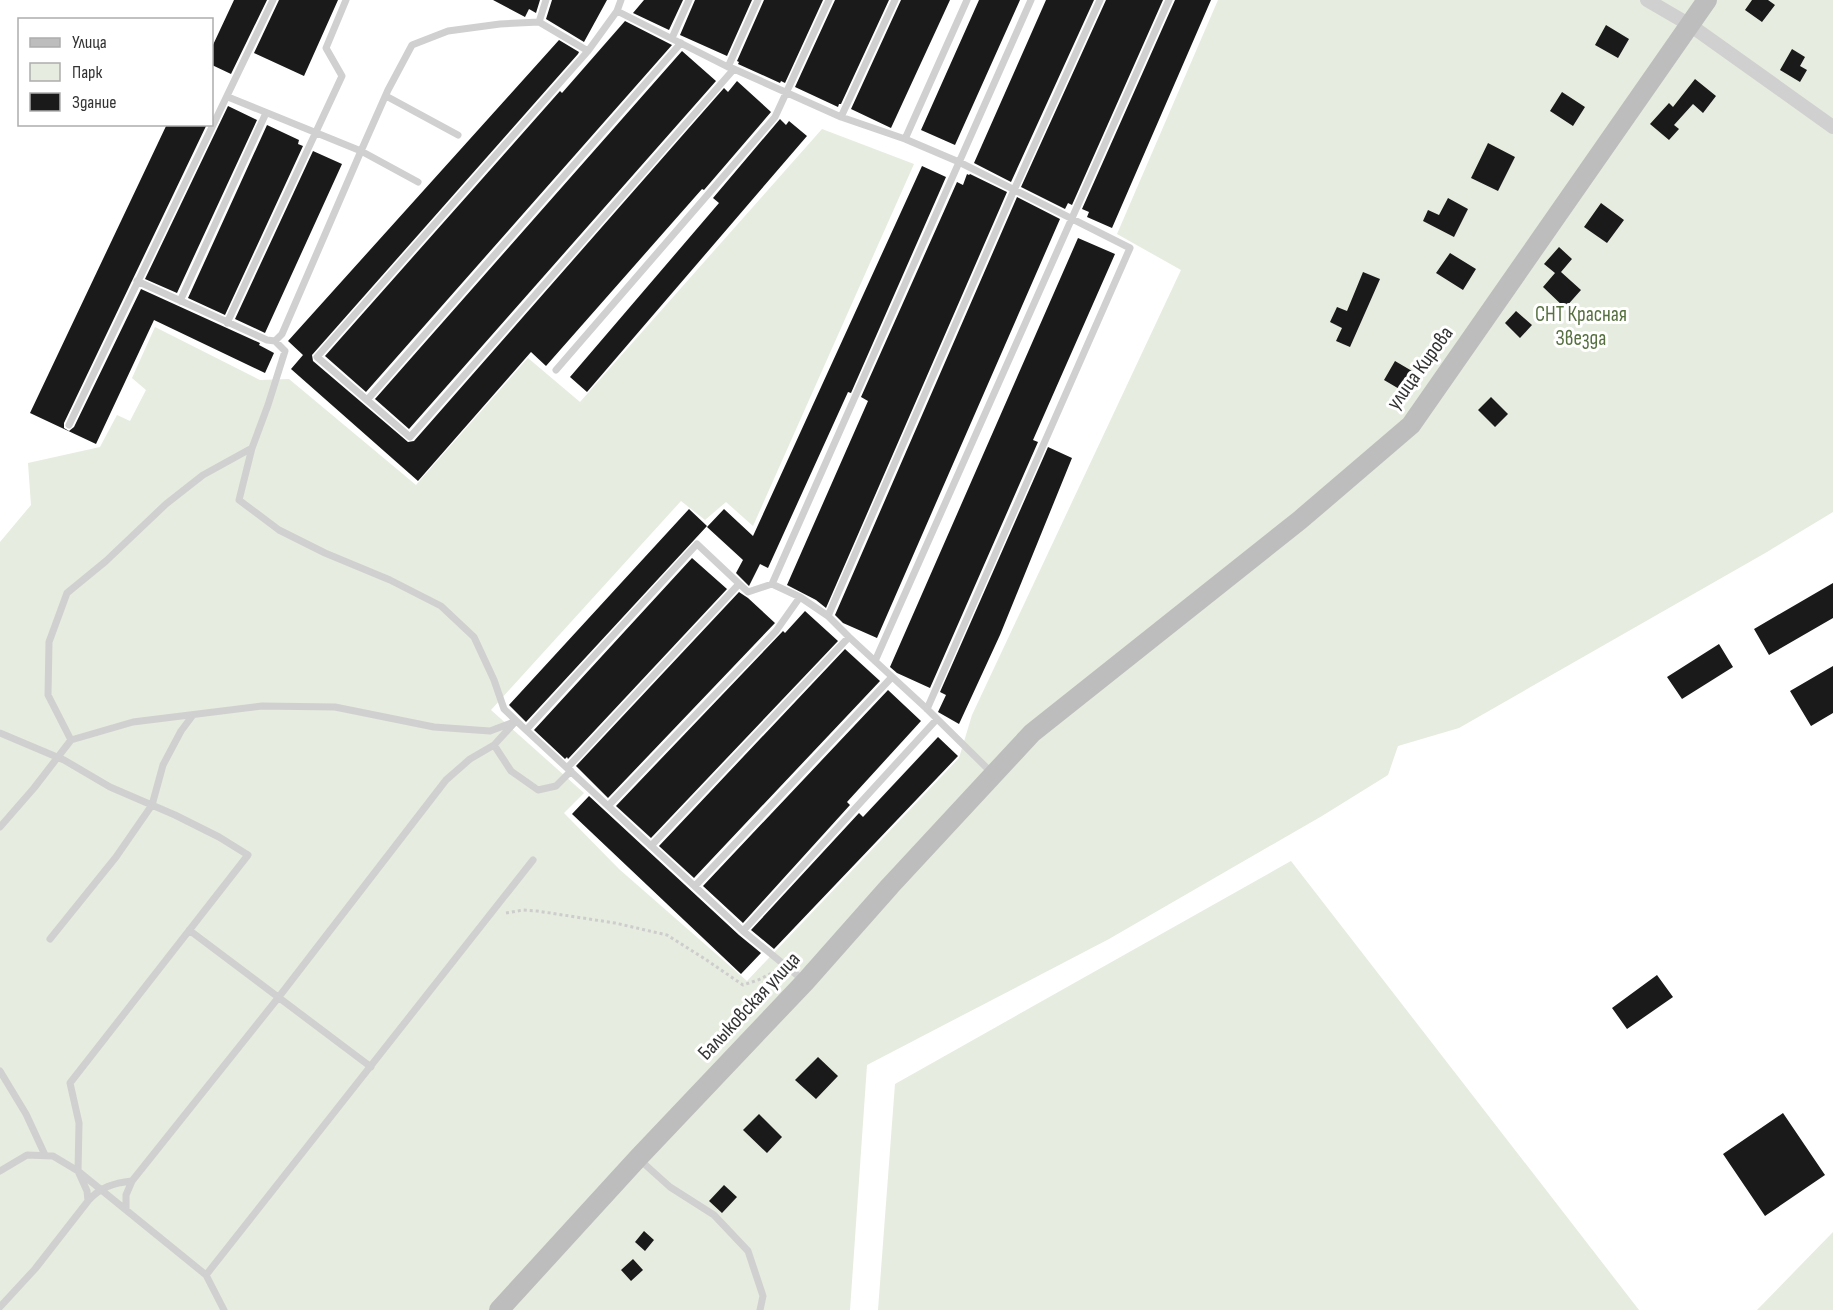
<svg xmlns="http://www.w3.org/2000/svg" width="1833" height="1310" font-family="'Sofia Sans Condensed',sans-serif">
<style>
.green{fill:#e6ecdf}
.building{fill:#1a1a1a}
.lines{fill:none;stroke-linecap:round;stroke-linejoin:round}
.path{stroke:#cdcdcd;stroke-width:3;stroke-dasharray:3 3;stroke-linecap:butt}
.lane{stroke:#d0d0d0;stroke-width:7}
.street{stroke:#d0d0d0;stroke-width:14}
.secondary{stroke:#bdbdbd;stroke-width:20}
.labels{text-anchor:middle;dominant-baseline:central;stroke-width:6;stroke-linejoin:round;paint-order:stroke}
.park-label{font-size:21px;fill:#56703f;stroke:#fff}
.street-label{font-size:21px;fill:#333;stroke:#fff}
</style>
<rect width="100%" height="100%" fill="#fff"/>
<path class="green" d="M1218 0H1833V512L1767 552 1459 728 1398 746 1388 775 1322 816 1109 939 867 1065 850 1310H0V542L31 505 28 463 100 447 117 415 130 421 146 390 132 378 155 327 260 380 289 379 416 485 528 358 580 402 822 129 914 164 753 526 726 502 705 520 681 501 491 710 584 793 564 813 619 869 747 981 959 758 972 715 1181 270 1117 234Z
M1291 861 1639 1310H878L895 1084Z
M1833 1232V1310H1757Z"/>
<path class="building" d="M234 0H267L231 74 212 65V47Z
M279 0H338L304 76 254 53Z
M493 0H540L536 13 529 9 525 17Z
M552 0H607L584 42 546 19Z
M644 0H683L669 30 633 13Z
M695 0H752L727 56 680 35Z
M764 0H823L785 83 781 81 780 83 738 64 739 62 737 61Z
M835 0H889L841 104H839L838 107 795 87Z
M901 0H950L891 128 851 109Z
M979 0H1020L955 145 921 130Z
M1046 0H1094L1011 182 974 163Z
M1106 0H1163L1072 205 1068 203 1065 209 1021 187Z
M1175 0H1211L1112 228 1087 217 1089 212 1082 209Z
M1752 0H1768L1775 5 1762 22 1745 10Z
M625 21 672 45 366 392 325 356 560 91 562 93Z
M1606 25 1629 39 1618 58 1595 45Z
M559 40 579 52 578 54 312 355 313 361 408 442 414 441 724 88 728 92 737 81 771 112 704 190 702 189 546 366 531 352 418 481 291 369 303 355 288 341Z
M1792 49 1805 57 1800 66 1807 70 1800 82 1780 70Z
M682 51 716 81 409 429 375 399Z
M1695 79 1716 96 1703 113 1693 104 1674 125 1679 129 1669 140 1650 124 1669 103 1673 107Z
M1562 92 1585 107 1573 126 1550 111Z
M228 106 257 120 177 293 145 279Z
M780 119 786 125 789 121 807 136 587 392 570 377 719 203 713 198Z
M167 124H207L64 423V428L69 431 74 427 141 289 260 343 259 345 274 353 265 373 154 320 96 444 30 413Z
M267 125 299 140 298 144 303 146 225 315 188 298Z
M1488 143 1515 157 1498 191 1471 178Z
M313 151 342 164 265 333 235 319Z
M922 166 946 177 851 393 848 392 768 568 760 564 749 586 736 573 743 560 707 527 724 509 753 536Z
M967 174 969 175 970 174 1007 192 826 608 816 600 787 585 868 401 861 397 957 182 963 185Z
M1017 197 1060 219 877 638 843 623 835 615Z
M1448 198 1468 209 1454 237 1423 221 1428 210 1439 215Z
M1601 203 1624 220 1607 243 1584 227Z
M1078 238 1115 254 1033 440 1038 442 930 688 897 673 890 667Z
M1559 247 1572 259 1561 272 1581 290 1565 308 1543 287 1555 273 1544 264Z
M1450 253 1476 269 1463 290 1436 273Z
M1363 272 1380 279 1350 347 1336 341 1342 328 1330 322 1337 307 1347 311Z
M1516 311 1532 325 1520 338 1505 323Z
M1395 361 1412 371 1401 390 1384 380Z
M1491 397 1508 414 1495 427 1478 410Z
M1048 447 1072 458 1000 635 959 724 938 712 946 695 940 692Z
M689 509 707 526 526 722 509 705Z
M692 558 727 589 568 759 567 757 565 759 534 730Z
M1833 583V618L1769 655 1754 629Z
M739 592 748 598 775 623 608 798 576 766Z
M805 611 838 641 651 838 616 806 783 631 785 633Z
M1719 644 1733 667 1682 699 1667 677Z
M845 649 880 681 694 878 659 846Z
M1833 666V713L1811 726 1790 691Z
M888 690 921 721 847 802 850 805 743 923 703 886Z
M938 737 958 756 774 949 751 930 859 813 863 817Z
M589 796 739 935 761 953 741 974 572 814Z
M1657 975 1673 997 1627 1029 1612 1008Z
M818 1057 838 1076 816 1099 795 1080Z
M1783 1113 1825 1175 1765 1216 1723 1154Z
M759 1114 782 1137 767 1153 743 1130Z
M724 1185 737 1197 722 1213 709 1201Z
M644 1231 654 1240 645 1251 635 1242Z
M633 1259 643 1270 631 1281 621 1270Z"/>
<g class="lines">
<path class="path" d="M506 913 523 910 537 911 615 923 667 935 705 959 743 985 758 980 776 971"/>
<path class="lane" d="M546 0 539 22 588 51
M617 11 621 0
M672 38 689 0
M728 67 758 0
M734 69 410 437 317 357 588 51 617 11 728 67 734 69 841 117 905 139 959 162 1130 248 927 709
M386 96 458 135
M228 97 361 151 418 182
M841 117 895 0
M905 139 967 0
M137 281 267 340 275 341 282 334 361 151 388 90 412 45 448 31 500 24 539 22
M180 301 266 113
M227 323 342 76 326 48 346 0
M275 341 285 351 268 405 252 448 239 500 279 530 325 553 390 580 441 606 474 637 494 680 504 709 526 730
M556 370 775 117 829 0
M367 400 681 43
M69 425 273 0
M772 584 748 592 697 544 526 730 743 931 803 980
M828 616 1014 190 1100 0
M875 661 1169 0
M0 733 64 760 110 787 175 815 219 837 248 855 70 1083 79 1123 78 1171 87 1191 88 1201 35 1269 0 1307
M71 740 48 695 49 642 67 593 106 561 166 504 203 475 252 448
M494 745 511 771 538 790 556 786 571 771
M567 768 739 584
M991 772 927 709 849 637 828 616 800 597 772 584 1031 0
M608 806 776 631 800 597
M0 827 34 788 71 740 133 722 262 706 335 707 434 727 490 731 514 722
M651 846 849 637
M695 886 892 677
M189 930 371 1067
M743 931 937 719
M50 939 116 857 152 805 163 765 181 731 193 715
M0 1071 26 1114 45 1155
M640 1160 670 1187 714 1215 748 1251 763 1296 760 1310
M0 1171 27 1155 53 1156 78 1171 206 1275 224 1310
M88 1201C100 1187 114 1183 132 1181
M126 1209V1195L132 1181 278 998 446 780 470 759 494 745 516 721
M206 1275 533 860"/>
<path class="street" d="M1647 0 1690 25 1833 127"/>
<path class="secondary" d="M499 1310 638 1158 805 982 890 886 1032 733 1300 520 1411 425 1707 0"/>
</g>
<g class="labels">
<g class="park-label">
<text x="1581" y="314">СНТ Красная<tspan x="1581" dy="24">Звезда</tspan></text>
</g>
<g class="street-label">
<text transform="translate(1420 368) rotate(-54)">улица Кирова</text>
<text transform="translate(749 1006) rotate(-47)">Балыковская улица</text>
</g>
</g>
<rect x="18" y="18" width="195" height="108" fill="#ffffff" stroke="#adadad" stroke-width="1.5"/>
<rect x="30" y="38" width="30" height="9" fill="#bdbdbd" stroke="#adadad" stroke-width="1.5"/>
<text x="72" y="48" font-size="18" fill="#333333">Улица</text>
<rect x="30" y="63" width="30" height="18" fill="#e6ecdf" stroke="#adadad" stroke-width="1.5"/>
<text x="72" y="78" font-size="18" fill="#333333">Парк</text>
<rect x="30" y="93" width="30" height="18" fill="#1a1a1a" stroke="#adadad" stroke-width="1.5"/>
<text x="72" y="108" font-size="18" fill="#333333">Здание</text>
</svg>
